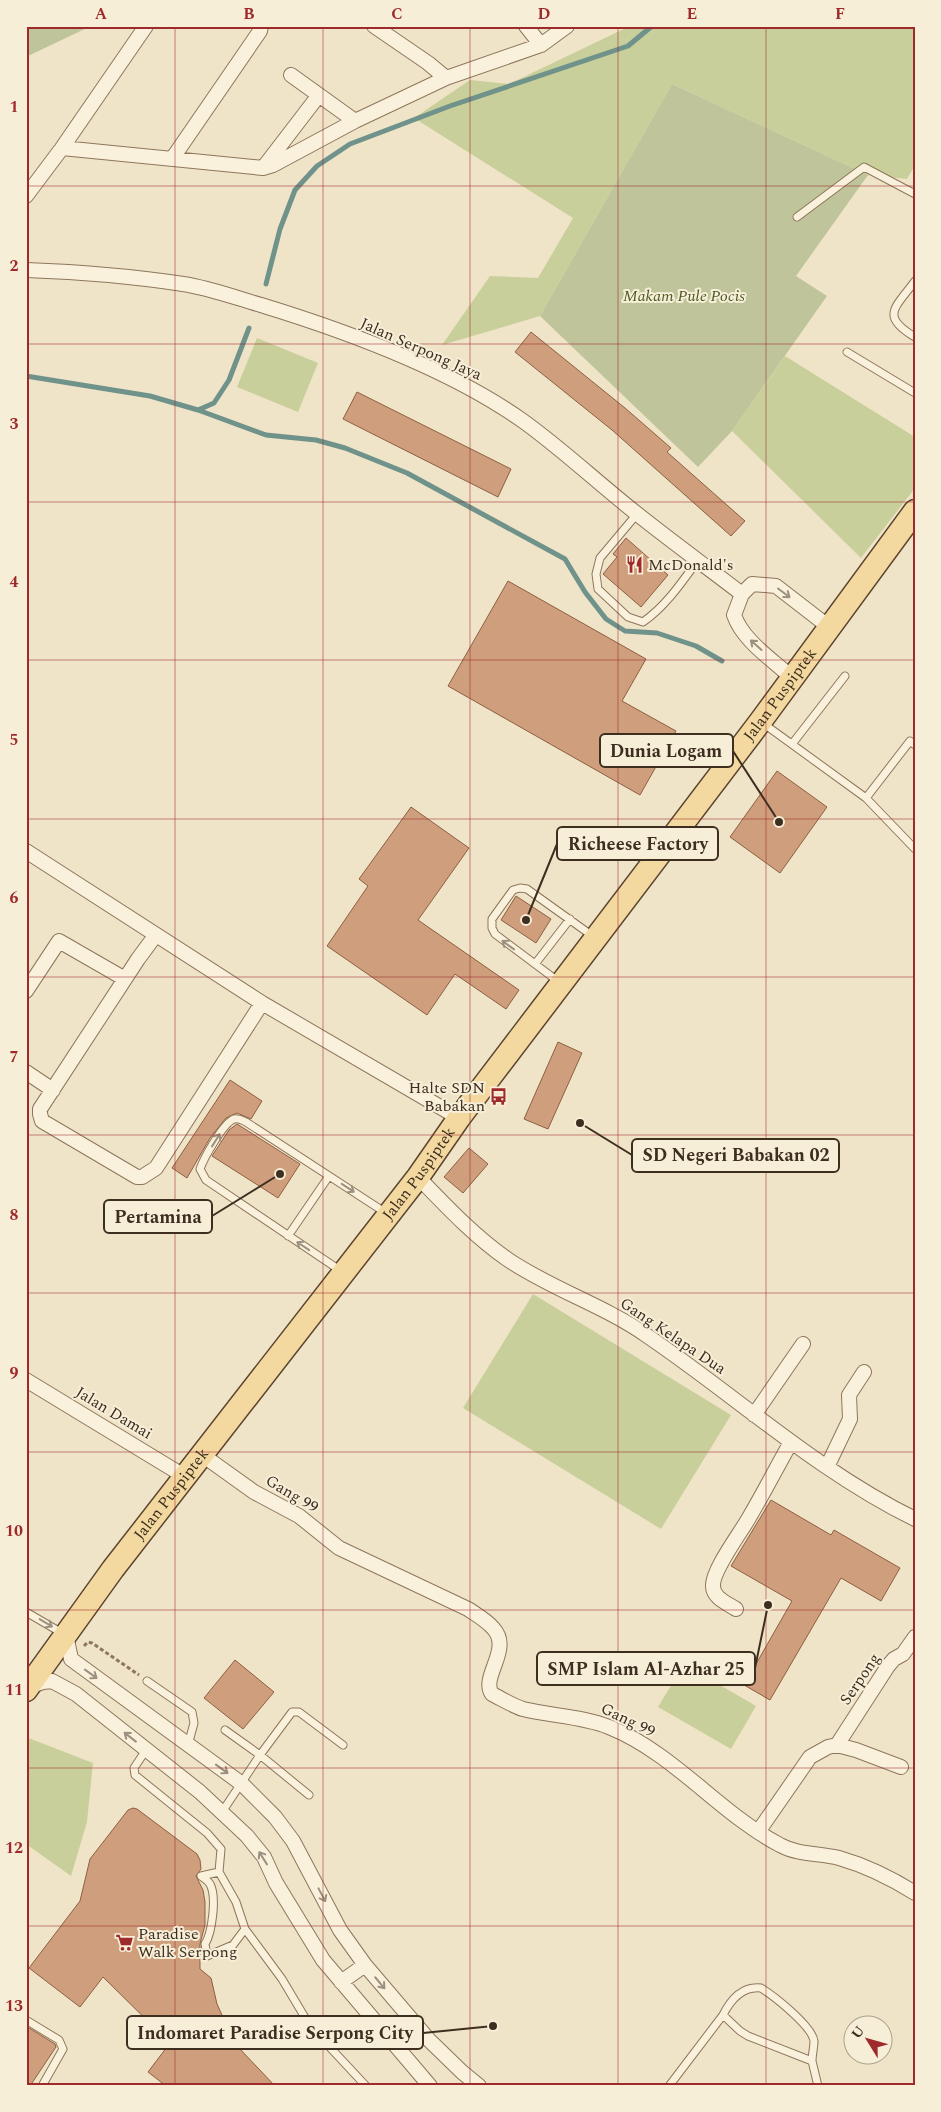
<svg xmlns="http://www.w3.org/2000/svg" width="941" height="2112" font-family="Spectral,serif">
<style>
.green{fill:#c9cf9b}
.cemetery{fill:#bfc49a}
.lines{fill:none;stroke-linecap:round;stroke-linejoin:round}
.stream{stroke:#6f938a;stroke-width:5}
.building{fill:#cf9f7d;stroke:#8d5f41}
.lane-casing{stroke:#8d765c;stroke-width:9}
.street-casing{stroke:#8d765c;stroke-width:16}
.primary-casing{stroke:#5b4430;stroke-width:25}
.path{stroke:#8d765c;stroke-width:3;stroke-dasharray:4 2.5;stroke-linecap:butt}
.lane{stroke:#faf1dc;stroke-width:7}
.street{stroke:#faf1dc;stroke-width:14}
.primary{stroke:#f3d9a0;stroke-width:22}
.oneway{stroke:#9c907e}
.grid{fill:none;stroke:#9e2a2b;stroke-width:1;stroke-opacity:0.55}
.labels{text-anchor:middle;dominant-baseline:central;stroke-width:4;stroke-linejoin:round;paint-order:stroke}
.park-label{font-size:16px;font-style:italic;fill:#4d5a26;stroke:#f7eed8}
.street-label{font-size:16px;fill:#3d2e20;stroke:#f7eed8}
.poi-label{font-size:16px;fill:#3d2e20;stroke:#f7eed8;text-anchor:start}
.leader{fill:none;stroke:#3d2e20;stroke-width:2}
.callout-dot{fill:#3d2e20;stroke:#f7eed8;stroke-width:2}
.callout{fill:#f7eed8;stroke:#3d2e20;stroke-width:2}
.callout-label{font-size:18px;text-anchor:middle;font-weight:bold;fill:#3d2e20}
.neatline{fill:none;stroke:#9e2a2b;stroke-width:2}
.grid-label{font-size:16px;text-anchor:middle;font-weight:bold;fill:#9e2a2b}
</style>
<rect width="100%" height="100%" fill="#f0e4c8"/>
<path class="green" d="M630 26H915V165L907 179 868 175 672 84 540 316 442 345 490 276 538 278 573 218 414 118 470 80 509 84Z
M257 338 318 363 298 412 237 387Z
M785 356 915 437V488L861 558 732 431Z
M533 1294 731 1415 661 1529 463 1408Z
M684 1664 756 1706 731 1749 658 1707Z
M26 1737 93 1763 87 1822 71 1876 26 1844Z"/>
<path class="cemetery" d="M26 26H91L26 57Z
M672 84 868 175 796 276 827 296 732 431 698 467 540 316Z"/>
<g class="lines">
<path class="stream" d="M266 284 280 229 295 190 317 166 350 144 450 106 628 46 652 26
M26 376 150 396 198 410 266 435 316 440 345 448 407 473 565 559 585 592 606 619 625 631 657 633 696 646 722 661
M198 410 214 403 229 380 249 328"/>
</g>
<path class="building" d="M531 332 625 408 671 448 667 452 745 521 731 536 612 430 515 352Z
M357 392 511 469 498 497 343 419Z
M626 538 668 575 641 607 603 574 617 557 613 554Z
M508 581 646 659 622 701 676 731 640 795 448 686Z
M777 771 827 807 780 873 730 837Z
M411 807 469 848 418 920 519 990 506 1009 455 974 427 1015 327 946 368 886 359 879Z
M516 896 551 919 536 943 501 920Z
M558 1042 582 1053 548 1129 524 1119Z
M230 1080 262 1101 251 1119 237 1113 226 1118 210 1138 187 1178 172 1168Z
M237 1124 300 1164 278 1198 212 1156 229 1130Z
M469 1148 488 1164 463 1193 444 1177Z
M771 1500 831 1535 834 1530 900 1568 881 1601 841 1578 770 1700 744 1685 792 1601 731 1566Z
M235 1660 274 1692 243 1729 204 1698Z
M133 1808 137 1809 197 1854 200 1860 201 1869 196 1876 203 1890 205 1902V1925L200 1944V1969L211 1978 217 2004 226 2024 239 2048 275 2086H166L148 2072 170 2043 103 1977 80 2007 29 1968 80 1901 90 1859 128 1810Z
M26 2026 55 2044 56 2047 30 2086H26Z"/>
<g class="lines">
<defs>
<path id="lane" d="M797 217 864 167 915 194
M915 281C896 307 879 316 915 337
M847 352 915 393
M637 514 600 558 596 574 598 589 628 617 643 622C666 606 682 582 698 560
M764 724 866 798 915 849
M792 744 845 676
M866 798 910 741 915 745
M535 964 570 919
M559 982 495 934 492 928V919L513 890 520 888 527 889 594 937
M288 1236 329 1176
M341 1271 206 1180 200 1169C204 1158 223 1123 234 1119 239 1118 242 1120 246 1122L386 1213
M26 1612 62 1633
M147 1681 192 1712 194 1723 188 1745
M225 1730 260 1755 309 1795
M146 1750 134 1768 135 1775 207 1833 221 1849 219 1872 236 1902 245 1929 282 1979 310 2026 366 2086
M222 1812 260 1755 292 1712H299L343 1745
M219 1872 201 1876C204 1878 208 1881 210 1884 217 1897 212 1933 205 1944L207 1956 233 1945 245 1929
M723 2015C731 1999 743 1986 761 1988 774 1996 812 2026 814 2041 814 2047 812 2055 812 2061
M26 2020 59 2040 63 2049 42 2086
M669 2086 723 2015 740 2031 748 2036 812 2061 818 2086"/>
<path id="street" d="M374 26 428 63 446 78
M526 26 541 45
M291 75 355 121
M62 148 263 168 273 165 355 121 446 78 541 45 567 26
M172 159 260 31 261 26
M263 168 319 95
M26 196 62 148 146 26
M26 270C79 272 131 276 183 284 210 288 236 298 261 305 346 331 451 370 523 421 562 449 598 483 636 513 671 541 707 567 742 594
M792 678C772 659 743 641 734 615L742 594 752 584 776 586 829 627
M26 851 262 1003 459 1118
M155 936 138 959 40 1109V1114L42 1121 137 1177H142L156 1168 262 1003
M26 991 59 941 125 979
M26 1072 53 1090
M418 1177C446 1206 473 1235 507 1259 551 1289 603 1305 646 1335 736 1396 817 1471 915 1519
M26 1380 184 1476
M754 1415 803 1344
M201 1454 254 1492 299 1516 339 1548 468 1609C477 1615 486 1620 493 1628 513 1649 480 1677 492 1694 502 1699 513 1706 523 1709 551 1716 582 1716 609 1727 674 1753 719 1813 780 1845 798 1855 820 1853 839 1858 867 1866 891 1878 915 1893
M827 1467 850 1419 849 1395 864 1372
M736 1609C727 1603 713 1598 713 1586 712 1570 742 1531 750 1516 764 1492 777 1467 791 1442
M66 1635 71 1659 242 1784 275 1817 293 1841 340 1930 365 1965 429 2040 462 2072 479 2086
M29 1687 43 1682 52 1681 76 1694 200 1792 247 1836 264 1857 276 1883 323 1960 430 2086
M837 1745 888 1666 894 1659 903 1654 915 1637
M758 1832 810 1757 828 1747 837 1745 856 1750 901 1767
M341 1982 365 1965"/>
<g id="primary">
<path id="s1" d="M26 1690 113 1569 418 1177 459 1118 760 722 915 511"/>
</g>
</defs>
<use href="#lane" class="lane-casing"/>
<use href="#street" class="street-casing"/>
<use href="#primary" class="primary-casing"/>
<path class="path" d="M84 1646 88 1642 92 1643 139 1675"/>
<use href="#lane" class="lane"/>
<use href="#street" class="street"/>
<use href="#primary" class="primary"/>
</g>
<defs><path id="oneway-shaft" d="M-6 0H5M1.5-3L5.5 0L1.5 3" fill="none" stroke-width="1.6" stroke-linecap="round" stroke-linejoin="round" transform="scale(1.25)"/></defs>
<g class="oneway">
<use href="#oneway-shaft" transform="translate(784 593) rotate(37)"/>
<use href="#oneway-shaft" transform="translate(756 645) rotate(-138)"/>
<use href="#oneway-shaft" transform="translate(508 945) rotate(-144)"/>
<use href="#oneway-shaft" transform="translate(216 1140) rotate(-58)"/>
<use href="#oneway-shaft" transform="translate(348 1188) rotate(33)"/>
<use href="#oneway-shaft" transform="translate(303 1246) rotate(-146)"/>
<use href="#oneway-shaft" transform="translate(46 1623) rotate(31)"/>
<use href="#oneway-shaft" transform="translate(91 1674) rotate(36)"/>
<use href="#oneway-shaft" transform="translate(130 1737) rotate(-142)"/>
<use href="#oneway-shaft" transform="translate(222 1769) rotate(36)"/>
<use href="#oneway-shaft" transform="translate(263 1858) rotate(-122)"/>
<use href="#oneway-shaft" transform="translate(322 1895) rotate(62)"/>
<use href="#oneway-shaft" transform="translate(380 1983) rotate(50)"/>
</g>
<path class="grid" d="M175 26V2086M323 26V2086M470 26V2086M618 26V2086M766 26V2086M26 186H915M26 344H915M26 502H915M26 660H915M26 819H915M26 977H915M26 1135H915M26 1293H915M26 1452H915M26 1610H915M26 1768H915M26 1926H915"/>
<defs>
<symbol id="restaurant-bare" viewBox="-9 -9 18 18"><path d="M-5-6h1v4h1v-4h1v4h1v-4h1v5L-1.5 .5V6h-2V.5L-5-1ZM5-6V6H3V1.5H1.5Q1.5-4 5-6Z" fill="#9e2a2b" stroke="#f7eed8" stroke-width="2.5" paint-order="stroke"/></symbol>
<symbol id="bus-bare" viewBox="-9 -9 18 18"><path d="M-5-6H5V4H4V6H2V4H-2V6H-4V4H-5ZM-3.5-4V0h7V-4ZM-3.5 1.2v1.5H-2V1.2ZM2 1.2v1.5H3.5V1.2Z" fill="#9e2a2b" stroke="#f7eed8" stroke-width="2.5" paint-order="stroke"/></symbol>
<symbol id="supermarket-bare" viewBox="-9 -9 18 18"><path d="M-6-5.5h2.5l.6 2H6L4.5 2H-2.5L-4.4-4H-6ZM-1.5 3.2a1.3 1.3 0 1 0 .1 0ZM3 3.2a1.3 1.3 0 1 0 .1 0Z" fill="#9e2a2b" stroke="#f7eed8" stroke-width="2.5" paint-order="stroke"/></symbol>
</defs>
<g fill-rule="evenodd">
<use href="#restaurant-bare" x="622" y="552" width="25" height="25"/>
<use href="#bus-bare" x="486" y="1084" width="25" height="25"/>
<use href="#supermarket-bare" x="112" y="1930" width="25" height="25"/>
</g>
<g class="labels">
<g class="park-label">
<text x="684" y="296">Makam Pule Pocis</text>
</g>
<g class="street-label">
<text transform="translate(421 349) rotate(24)">Jalan Serpong Jaya</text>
<text stroke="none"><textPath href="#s1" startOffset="1249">Jalan Puspiptek</textPath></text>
<text stroke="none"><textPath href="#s1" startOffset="649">Jalan Puspiptek</textPath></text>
<text transform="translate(673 1336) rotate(34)">Gang Kelapa Dua</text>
<text transform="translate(114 1413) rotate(31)">Jalan Damai</text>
<text stroke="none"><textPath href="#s1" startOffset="244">Jalan Puspiptek</textPath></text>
<text transform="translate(292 1494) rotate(31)">Gang 99</text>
<text transform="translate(860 1679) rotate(-56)">Serpong</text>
<text transform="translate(628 1720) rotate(26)">Gang 99</text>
</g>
<g class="poi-label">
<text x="648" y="565">McDonald's</text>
<text x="485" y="1088" text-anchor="end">Halte SDN<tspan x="485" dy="18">Babakan</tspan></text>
<text x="138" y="1934">Paradise<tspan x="138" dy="18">Walk Serpong</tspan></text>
</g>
</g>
<path class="leader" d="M779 822L733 751M526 920L557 844M580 1123L632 1155M280 1174L212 1216M768 1605L755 1668M493 2026L423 2033"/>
<g class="callout-dot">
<circle cx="779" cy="822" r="5"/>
<circle cx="526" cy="920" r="5"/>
<circle cx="580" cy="1123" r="5"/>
<circle cx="280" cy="1174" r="5"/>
<circle cx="768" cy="1605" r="5"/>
<circle cx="493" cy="2026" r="5"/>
</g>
<g class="callout">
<rect x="600" y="734" width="133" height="33" rx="5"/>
<rect x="557" y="827" width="161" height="33" rx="5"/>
<rect x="632" y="1139" width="207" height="33" rx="5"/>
<rect x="104" y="1200" width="108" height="33" rx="5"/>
<rect x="537" y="1652" width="218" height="33" rx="5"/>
<rect x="127" y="2016" width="296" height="33" rx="5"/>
</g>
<g class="callout-label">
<text x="666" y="757">Dunia Logam</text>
<text x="638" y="850">Richeese Factory</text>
<text x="736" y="1161">SD Negeri Babakan 02</text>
<text x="158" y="1223">Pertamina</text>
<text x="646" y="1675">SMP Islam Al-Azhar 25</text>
<text x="275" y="2039">Indomaret Paradise Serpong City</text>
</g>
<rect width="941" height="2112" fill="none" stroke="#f7eed8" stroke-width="55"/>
<g transform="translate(868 2040) rotate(307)"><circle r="24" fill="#f7eed8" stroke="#ada18e"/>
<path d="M0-4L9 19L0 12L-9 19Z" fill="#9e2a2b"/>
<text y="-8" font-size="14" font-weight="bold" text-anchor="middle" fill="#3d2e20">U</text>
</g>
<rect x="28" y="28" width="886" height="2056" class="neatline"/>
<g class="grid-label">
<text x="101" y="19">A</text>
<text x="249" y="19">B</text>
<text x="397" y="19">C</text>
<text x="544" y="19">D</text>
<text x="692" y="19">E</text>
<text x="840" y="19">F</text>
<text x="14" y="112">1</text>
<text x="14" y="271">2</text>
<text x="14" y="429">3</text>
<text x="14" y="587">4</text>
<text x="14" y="745">5</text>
<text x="14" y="903">6</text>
<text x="14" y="1062">7</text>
<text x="14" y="1220">8</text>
<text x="14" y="1378">9</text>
<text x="14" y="1536">10</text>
<text x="14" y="1695">11</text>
<text x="14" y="1853">12</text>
<text x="14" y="2011">13</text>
</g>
</svg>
